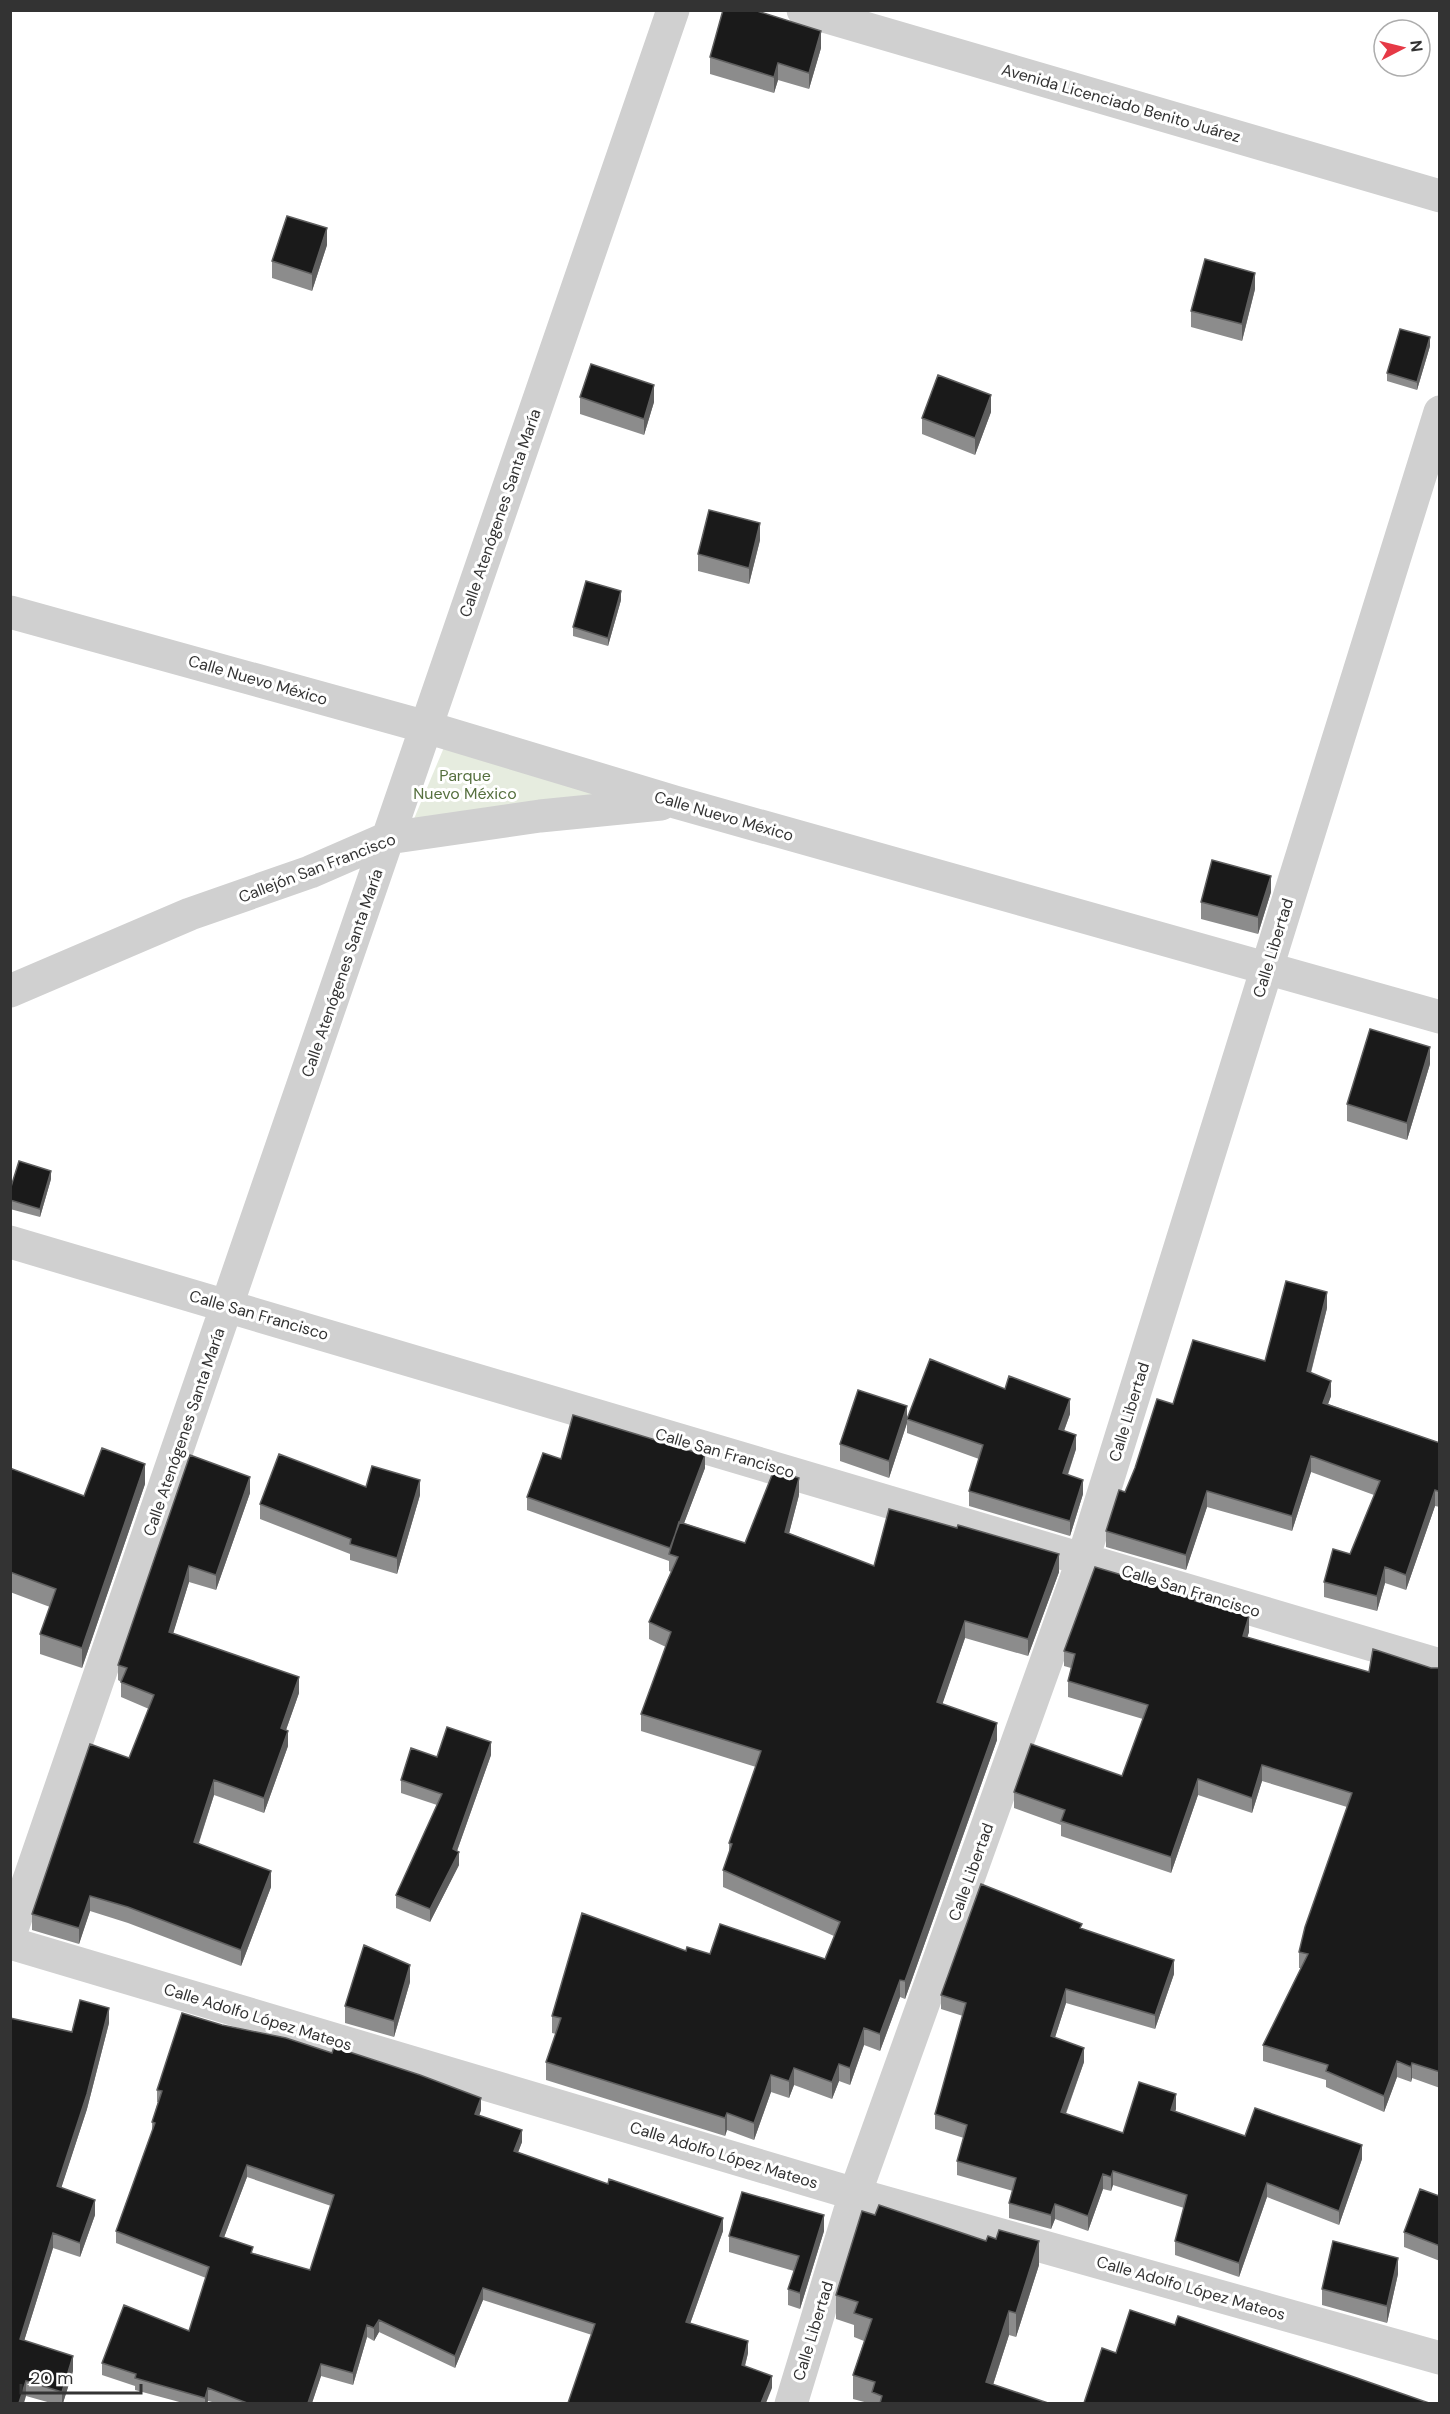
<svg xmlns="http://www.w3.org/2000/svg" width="1450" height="2414" font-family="'DM Sans',sans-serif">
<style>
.park{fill:#e6ecdf}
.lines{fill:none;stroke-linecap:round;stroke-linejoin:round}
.minor{stroke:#d0d0d0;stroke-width:33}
.wall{fill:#8c8c8c;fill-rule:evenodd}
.shaded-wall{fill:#5f5f5f}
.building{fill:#1a1a1a;stroke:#5f5f5f;stroke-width:1.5;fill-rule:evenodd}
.labels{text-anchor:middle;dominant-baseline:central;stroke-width:6;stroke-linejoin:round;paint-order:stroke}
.street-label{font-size:16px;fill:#333;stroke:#fff}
.park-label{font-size:16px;fill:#56703f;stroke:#fff}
</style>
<rect width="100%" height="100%" fill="#fff"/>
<path class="park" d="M445 745 647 798 411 826Z"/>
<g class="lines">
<path class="minor" d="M803 10 1440 196
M10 612 426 727 675 802 1440 1017
M10 991 190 914 310 872 388 838 540 816 661 804
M10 1242 1440 1665
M10 1935 673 10
M10 1943 855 2194 1440 2358
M791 2404 855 2194 1083 1559 1440 412"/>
</g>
<path class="wall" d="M821 48 809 89 778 80 774 93 710 74V57Z
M327 245 312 291 272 278V261Z
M1255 289 1242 341 1191 327V311Z
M1430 346 1417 390 1387 381V373Z
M580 397 654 402 644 435 580 414Z
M991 412 975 455 922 434V418Z
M760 540 749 584 698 571V554Z
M621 600 608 646 573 636V627Z
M1271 892 1258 934 1201 919V902Z
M1430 1064 1407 1140 1347 1121V1104Z
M51 1179 40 1217 10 1209V1190Z
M1327 1308 1311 1373 1331 1396 1328 1404 1440 1443V1507L1435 1506 1406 1590 1385 1583 1377 1611 1324 1597V1582L1350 1554 1374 1495 1311 1472 1292 1531 1207 1507 1186 1570 1106 1547V1531L1125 1492 1173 1404 1265 1361Z
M1005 1389 1070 1414 1064 1431 1076 1449 1068 1475 1083 1494 1070 1536 969 1506V1491L979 1459 907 1433V1419Z
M907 1423 889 1478 840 1461V1444Z
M190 1455 250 1493 216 1590 189 1582 173 1633 299 1693 286 1730 288 1746 264 1813 214 1795 199 1843 271 1887 241 1966 128 1923 90 1911 79 1944 32 1930V1914L129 1758 149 1709 121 1697V1682L118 1680V1665Z
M561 1459 705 1468 684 1523 745 1543 799 1495 789 1533 874 1566 1059 1572 1028 1656 965 1638 942 1704 997 1740 905 1999 900 1997 880 2051 864 2045 850 2085 839 2081 832 2099 794 2085 789 2098 771 2092 754 2140 727 2130 725 2136 546 2080V2062L556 2034 552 2033V2016L686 1951 710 1954 825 1959 834 1936 723 1887V1870L729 1854V1843L756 1767 641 1731V1714L666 1647 649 1639V1622L671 1572 669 1571V1561L527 1510V1497Z
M10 1468 84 1496 145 1484 82 1668 40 1654V1634L50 1607 10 1592Z
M366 1487 420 1495 397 1574 350 1560V1554L260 1519V1504Z
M1196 1601 1249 1632 1247 1637 1369 1672 1440 1668V2088L1412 2078 1411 2082 1397 2077 1384 2112 1326 2087V2080L1263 2061V2045L1301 1968H1299V1952L1347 1807 1262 1781 1252 1813 1198 1795 1171 1873 1061 1836V1825L1014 1808V1792L1122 1776 1143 1719 1068 1697V1681L1071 1668 1064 1666V1651Z
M491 1755 457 1851 459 1865 430 1922 396 1908V1895L437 1805 401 1793V1780Z
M1082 1929 1174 1974 1155 2029 1066 2003 1055 2037 1084 2062 1066 2114 1123 2133 1176 2109 1175 2111 1245 2136 1362 2159 1339 2225 1267 2197 1239 2277 1175 2255V2241L1184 2208 1113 2185 1111 2191 1103 2189 1088 2231 1055 2219 1051 2229 1009 2218V2203L1013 2191 957 2175V2161L964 2138 935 2129V2114L963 2016 941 2009V1995Z
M410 1982 394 2037 345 2023V2006Z
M109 2023 87 2109 61 2188 95 2215 80 2257 53 2248 24 2341 73 2371 63 2403H51L26 2396 10 2403 72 2032Z
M157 2090 481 2110 479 2116 522 2142 518 2152 723 2231 690 2324 748 2353 745 2366 772 2388 592 2335 483 2300 455 2368 379 2332 374 2341 367 2337 353 2385 321 2376 312 2403H216L208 2401 207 2403H183L135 2390V2386L102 2375V2363L189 2331 206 2278 116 2243V2231L152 2131V2122L158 2102H157ZM247 2177 331 2206 310 2270 253 2253 224 2237Z
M1440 2194V2261L1404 2247V2232L1439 2196Z
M875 2215 986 2241 996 2239 1039 2265 1016 2337 1009 2335 993 2385 1048 2403H868L853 2399V2375L864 2341 854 2337V2325L836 2319V2295Z
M824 2231 800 2309 788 2305V2289L794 2271 729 2252V2236Z
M1398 2274 1387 2323 1322 2305V2289Z"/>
<path class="shaded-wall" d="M821 31V48L809 89V73Z
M778 63V80L774 93V77Z
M327 228V245L312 291V274Z
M1255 273V289L1242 341V324Z
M1430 337V346L1417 390V382Z
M654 385V402L644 435V419Z
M991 395V412L975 455V438Z
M760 523V540L749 584V568Z
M621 591V600L608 646V638Z
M1271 876V892L1258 934V917Z
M1430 1047V1064L1407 1140V1123Z
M51 1171V1179L40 1217V1209Z
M1327 1292V1308L1307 1387V1371Z
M1331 1381V1396L1323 1418V1403Z
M1070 1399V1414L1059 1444V1429Z
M907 1406V1423L889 1478V1461Z
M1076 1435V1449L1063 1488V1473Z
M705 1455V1468L672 1555 670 1554V1548Z
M1311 1456V1472L1292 1531V1516Z
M145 1464V1484L82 1668V1648Z
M250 1477V1493L216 1590V1575Z
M799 1478V1495L785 1549V1532Z
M420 1480V1495L397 1574V1558Z
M1083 1480V1494L1070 1536V1521Z
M1435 1490V1506L1406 1590V1575Z
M1207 1491V1507L1186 1570V1555Z
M1059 1554V1572L1028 1656V1639Z
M189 1566V1582L169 1647V1632Z
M1385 1567V1583L1377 1611V1596Z
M1249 1616V1632L1243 1651V1636Z
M965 1621V1638L937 1720V1702Z
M299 1677V1693L281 1744V1728Z
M997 1723V1740L905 1999V1981Z
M288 1731V1746L264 1813V1798Z
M491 1742V1755L453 1862V1849Z
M1262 1765V1781L1252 1813V1798Z
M1198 1779V1795L1171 1873V1857Z
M214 1780V1795L194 1857V1842Z
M459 1852V1865L430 1922V1909Z
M271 1871V1887L241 1966V1950Z
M90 1896V1911L79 1944V1928Z
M1174 1960V1974L1155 2029V2015Z
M410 1965V1982L394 2037V2021Z
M900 1980V1997L880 2051V2034Z
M1066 1989V2003L1051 2050V2036Z
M109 2008V2023L87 2109 57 2201V2186Z
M864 2028V2045L850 2085V2068Z
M1084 2048V2062L1061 2126V2112Z
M1397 2061V2077L1384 2112V2096Z
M1412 2063V2078L1411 2082V2067Z
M839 2064V2081L832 2099V2082Z
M794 2068V2085L789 2098V2081Z
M771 2075V2092L754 2140V2123Z
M1176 2094V2109L1171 2124V2110Z
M481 2098V2110L475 2127V2114Z
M727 2113V2130L725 2136V2118Z
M522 2130V2142L514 2163V2151Z
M1362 2145V2159L1339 2225V2211Z
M247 2165V2177L220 2248V2236Z
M1113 2171V2185L1111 2191V2177Z
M1103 2174V2189L1088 2231V2216Z
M1267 2183V2197L1239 2277V2263Z
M95 2200V2215L80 2257V2243Z
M1055 2204V2219L1051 2229V2215Z
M824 2215V2231L800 2309V2293Z
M723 2218V2231L686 2335V2322Z
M53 2233V2248L20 2354V2339Z
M1039 2241V2265L1016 2337V2313Z
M1398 2258V2274L1387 2323V2306Z
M483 2288V2300L455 2368V2356Z
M1009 2311V2335L987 2403 986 2382Z
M379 2320V2332L374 2341V2328Z
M367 2325V2337L353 2385V2373Z
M748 2341V2353L742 2377V2365Z
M73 2356V2371L63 2403H62V2392Z
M321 2364V2376L312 2403H308Z
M772 2376V2388L766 2403H761Z
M26 2381V2396L24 2403H19Z
M208 2388V2401L207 2403H205V2398Z"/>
<path class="building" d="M723 10H754L821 31 809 73 778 63 774 77 710 57Z
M287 216 327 228 312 274 272 261Z
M1205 259 1255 273 1242 324 1191 311Z
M1400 329 1430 337 1417 382 1387 373Z
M591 364 654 385 644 419 580 397Z
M938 375 991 395 975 438 922 418Z
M709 510 760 523 749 568 698 554Z
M586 581 621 591 608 638 573 627Z
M1212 860 1271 876 1258 917 1201 902Z
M1370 1029 1430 1047 1407 1123 1347 1104Z
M19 1161 51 1171 40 1209 10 1200V1190Z
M1286 1281 1327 1292 1307 1371 1331 1381 1323 1403 1440 1443V1492L1435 1490 1406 1575 1385 1567 1377 1596 1324 1582 1333 1549 1350 1554 1380 1481 1311 1456 1292 1516 1207 1491 1186 1555 1106 1531 1119 1490 1125 1492 1135 1468 1157 1399 1173 1404 1193 1340 1265 1361Z
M930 1359 1005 1389 1009 1376 1070 1399 1059 1429 1076 1435 1063 1473 1083 1480 1070 1521 969 1491 983 1445 907 1419Z
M858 1390 907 1406 889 1461 840 1444Z
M573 1415 705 1455 670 1548 527 1497 543 1453 561 1459Z
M102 1448 145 1464 82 1648 40 1634 56 1589 10 1572V1468L84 1496Z
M279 1454 366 1487 372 1466 420 1480 397 1558 350 1544 351 1539 260 1504Z
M190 1455 250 1477 216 1575 189 1566 169 1632 299 1677 281 1728 288 1731 264 1798 214 1780 194 1842 271 1871 241 1950 128 1907 90 1896 79 1928 32 1914 90 1744 129 1758 154 1695 121 1682 127 1668 118 1665Z
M774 1470 799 1478 785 1532 874 1566 889 1509 957 1528 958 1525 1059 1554 1028 1639 965 1621 937 1702 997 1723 905 1981 900 1980 880 2034 864 2028 850 2068 839 2064 832 2082 794 2068 789 2081 771 2075 754 2123 727 2113 725 2118 546 2062 561 2018 552 2016 582 1913 686 1951 687 1947 710 1954 720 1924 825 1959 840 1922 723 1870 732 1844 729 1843 761 1751 641 1714 671 1632 649 1622 678 1557 669 1554 679 1522 745 1543Z
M1095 1567 1196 1597 1195 1601 1249 1616 1243 1636 1369 1672 1373 1649 1431 1668H1440V2072L1412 2063 1411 2067 1397 2061 1384 2096 1326 2071 1328 2065 1263 2045 1308 1954 1299 1952 1305 1927 1352 1793 1262 1765 1252 1798 1198 1779 1171 1857 1061 1821 1065 1810 1014 1792 1031 1744 1122 1776 1148 1705 1068 1681 1075 1654 1064 1651Z
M447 1727 491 1742 453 1849 459 1852 430 1909 396 1895 442 1794 401 1780 411 1748 437 1757Z
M981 1884 1082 1924 1080 1928 1174 1960 1155 2015 1066 1989 1051 2036 1084 2048 1061 2112 1123 2133 1139 2082 1176 2094 1171 2110 1245 2136 1255 2108 1362 2145 1339 2211 1267 2183 1239 2263 1175 2241 1187 2195 1113 2171 1111 2177 1103 2174 1088 2216 1055 2204 1051 2215 1009 2203 1016 2178 957 2161 967 2125 935 2114 966 2003 941 1995Z
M364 1945 410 1965 394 2021 345 2006Z
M80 2000 109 2008 87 2094 57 2186 95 2200 80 2243 53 2233 20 2339 73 2356 62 2392 26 2381 19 2403H10V2018L72 2032Z
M182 2013 222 2025 286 2038 332 2053 334 2047 420 2075 481 2098 475 2114 522 2130 514 2151 608 2184 609 2179 723 2218 686 2322 748 2341 742 2365 772 2376 761 2403H568L595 2324 483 2288 455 2356 379 2320 374 2328 367 2325 353 2373 321 2364 308 2403H247L208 2388 205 2398 135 2378 136 2374 102 2363 124 2305 189 2331 209 2267 116 2231 155 2123 152 2122 162 2091 157 2090ZM247 2165 334 2195 310 2270 251 2253 253 2247 220 2236Z
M1420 2189 1439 2196 1440 2194V2246L1404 2232Z
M742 2192 824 2215 800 2293 788 2289 799 2256 729 2236Z
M879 2205 986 2241 988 2236 996 2239 999 2230 1039 2241 1016 2313 1009 2311 986 2382 1048 2403H880L882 2396 872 2392 875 2382 853 2375 872 2319 854 2313 858 2302 836 2295 862 2211 875 2215Z
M1333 2241 1398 2258 1387 2306 1322 2289Z
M1130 2310 1175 2325 1178 2316 1429 2403H1084L1102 2348 1116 2353Z"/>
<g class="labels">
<g class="street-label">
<text transform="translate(1121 103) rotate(16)">Avenida Licenciado Benito Juárez</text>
<text transform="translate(500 513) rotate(-71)">Calle Atenógenes Santa María</text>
<text transform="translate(258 680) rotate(16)">Calle Nuevo México</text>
<text transform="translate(724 816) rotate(16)">Calle Nuevo México</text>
<text transform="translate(317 868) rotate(-21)">Callejón San Francisco</text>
<text transform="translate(1273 948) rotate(-73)">Calle Libertad</text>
<text transform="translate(342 973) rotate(-71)">Calle Atenógenes Santa María</text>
<text transform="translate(259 1315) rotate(16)">Calle San Francisco</text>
<text transform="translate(1129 1412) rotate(-73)">Calle Libertad</text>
<text transform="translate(184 1432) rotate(-71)">Calle Atenógenes Santa María</text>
<text transform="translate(725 1453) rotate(16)">Calle San Francisco</text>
<text transform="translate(1191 1591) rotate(17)">Calle San Francisco</text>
<text transform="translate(971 1872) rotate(-70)">Calle Libertad</text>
<text transform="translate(258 2017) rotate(17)">Calle Adolfo López Mateos</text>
<text transform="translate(724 2155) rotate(17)">Calle Adolfo López Mateos</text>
<text transform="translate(1191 2288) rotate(16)">Calle Adolfo López Mateos</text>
<text transform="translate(813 2331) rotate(-73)">Calle Libertad</text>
</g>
<g class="park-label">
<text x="465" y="775">Parque<tspan x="465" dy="18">Nuevo México</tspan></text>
</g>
</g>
<rect width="1450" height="2414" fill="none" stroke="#333333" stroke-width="24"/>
<g transform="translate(1402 48) rotate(83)"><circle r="28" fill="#ffffff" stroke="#adadad" stroke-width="1.5"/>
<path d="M0-4.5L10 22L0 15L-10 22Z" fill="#e63946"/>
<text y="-9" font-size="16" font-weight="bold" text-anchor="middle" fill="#333333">N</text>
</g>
<path d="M21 2384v9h120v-9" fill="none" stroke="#333333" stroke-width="3"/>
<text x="30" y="2384" font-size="18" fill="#333333" stroke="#ffffff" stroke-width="4.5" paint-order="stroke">20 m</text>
</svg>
